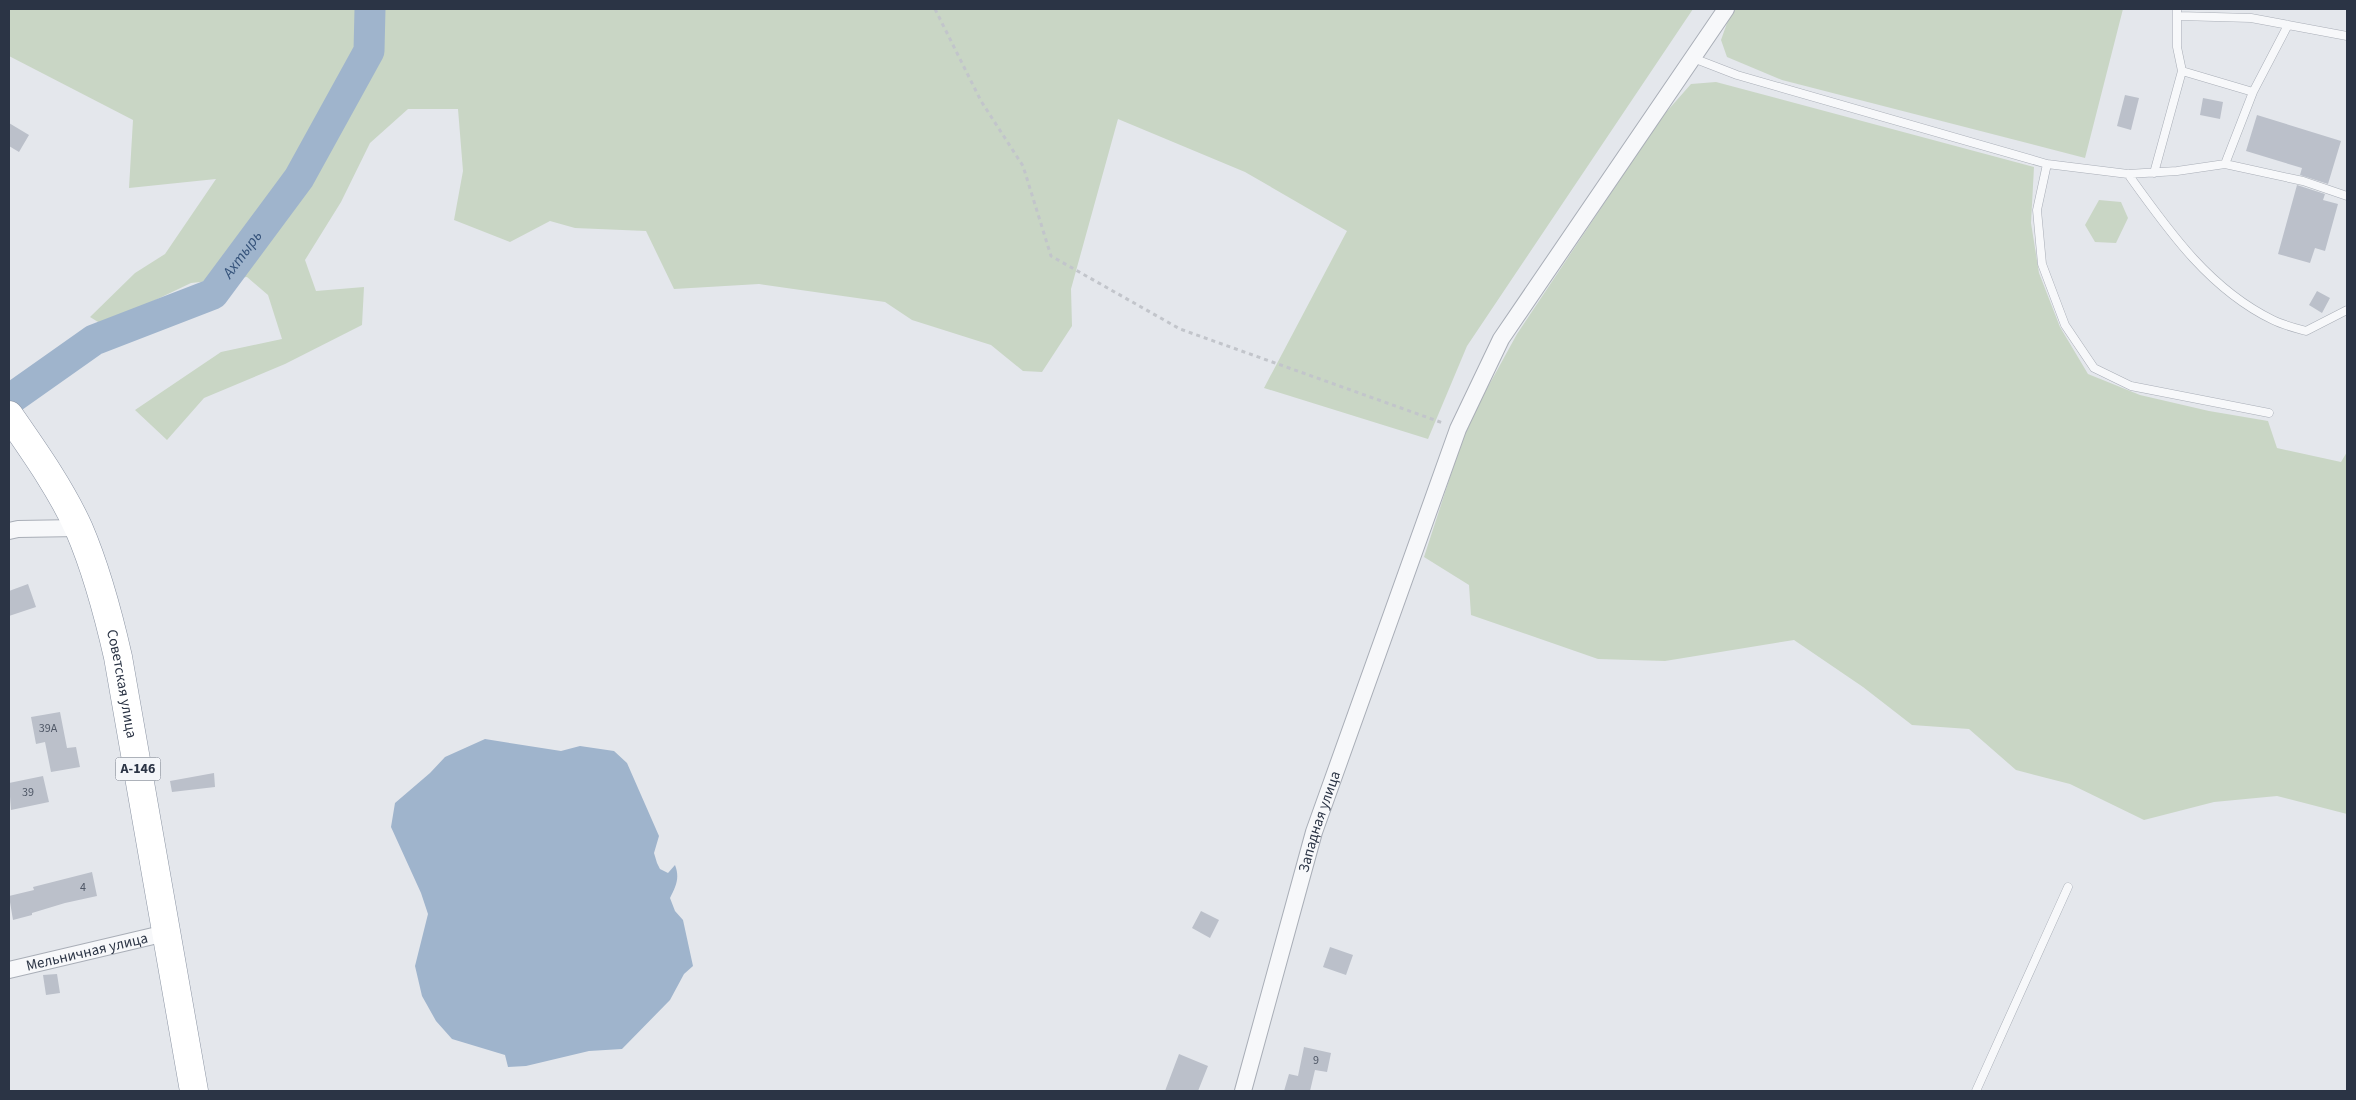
<svg xmlns="http://www.w3.org/2000/svg" width="2356" height="1100" font-family="'Source Sans 3',sans-serif">
<style>
.green{fill:#c9d6c5}
.water{fill:#9fb4cc}
.lines{fill:none;stroke-linecap:round;stroke-linejoin:round}
.river{stroke:#9fb4cc;stroke-width:31}
.building{fill:#bbc0ca}
.lane-casing{stroke:#a9aeb7;stroke-width:9}
.street-casing{stroke:#a9aeb7;stroke-width:18}
.highway-casing{stroke:#8b94a3;stroke-width:29}
.path{stroke:#c2c5cb;stroke-width:3;stroke-dasharray:4 4;stroke-linecap:butt}
.lane{stroke:#f7f8fa;stroke-width:8}
.street{stroke:#f7f8fa;stroke-width:16}
.highway{stroke:#fff;stroke-width:28}
.labels{text-anchor:middle;dominant-baseline:central;stroke-width:5;stroke-linejoin:round;paint-order:stroke}
.number-label{font-size:12px;fill:#4f5766}
.shield{fill:#f4f6f9;stroke:#676e7b;stroke-width:1}
.shield-label{font-size:14px;font-weight:bold;fill:#2b3445}
.street-label{font-size:15px;fill:#2b3445;stroke:#f4f6f9}
.water-label{font-size:16px;font-style:italic;fill:#34527a;stroke:#f4f6f9}
</style>
<rect width="100%" height="100%" fill="#e4e7ec"/>
<path class="green" d="M9 9H1693L1467 346 1428 439 1264 388 1347 231 1245 172 1118 119 1071 289 1072 326 1042 372 1023 371 991 345 912 320 885 302 759 284 674 289 646 231 575 228 550 221 510 242 454 220 463 171 458 109H408L370 143 341 202 305 260 316 291 364 287 362 325 285 364 204 398 167 440 135 410 221 352 282 339 268 295 247 277 191 283 103 325 90 317 135 273 165 254 216 179 129 188 133 120 9 56Z
M1732 9H2123L2085 158 1782 80 1727 57 1721 40Z
M1716 82 2034 167 2031 223 2039 273 2060 327 2088 374 2140 395 2209 411 2268 421 2277 448 2341 462 2347 452V814L2277 796 2214 802 2144 820 2070 784 2016 770 1969 729 1912 725 1863 687 1794 640 1665 661 1598 659 1471 615 1469 585 1424 557 1467 425 1517 334 1661 118 1691 84Z
M2099 200 2121 202 2128 218 2116 243 2095 242 2085 225Z"/>
<path class="water" d="M485 739 561 751 580 746 614 751 627 763 659 836 654 853 657 863 660 869 668 873 675 865C680 878 676 886 670 898L675 911 683 920 693 966 684 974 670 1000 622 1049 589 1051 526 1066 508 1067 505 1055 452 1039 436 1021 422 996 415 966 428 914 421 893 391 827 395 803 430 773 445 757Z"/>
<g class="lines">
<path class="river" id="s1" d="M9 400 94 340 213 294 299 178 369 51 370 9"/>
</g>
<path class="building" d="M2125 95 2139 98 2131 130 2117 126Z
M2203 98 2223 102 2220 119 2200 115Z
M2257 115 2341 141 2328 184 2300 175 2302 168 2246 151Z
M9 123 29 135 19 152 9 146Z
M2297 185 2325 194 2323 200 2338 204 2325 251 2315 248 2310 263 2278 254Z
M2317 291 2330 298 2322 313 2309 305Z
M28 584 36 607 9 616V591Z
M60 712 67 748 76 747 80 767 51 772 45 742 36 744 31 717Z
M214 773 215 787 172 792 170 781Z
M43 776 49 802 11 810 9 783Z
M92 872 97 896 65 903 32 913V915L13 920 9 896 34 890 33 887Z
M1201 911 1219 920 1210 938 1192 928Z
M1330 947 1353 955 1346 975 1323 967Z
M57 974 60 993 46 995 43 975Z
M1304 1047 1331 1053 1327 1072 1315 1070 1310 1091H1284L1289 1074 1298 1076Z
M1179 1054 1208 1066 1198 1091H1165Z"/>
<g class="lines">
<defs>
<path id="lane" d="M2179 16 2251 18 2347 36
M1693 58 1737 75 2047 164 2128 174 2177 171 2225 164 2303 181 2347 196
M2182 71 2253 92 2225 164
M2253 92 2288 25
M2047 164 2037 210 2042 264 2065 325 2094 368 2131 386 2269 413
M2154 173 2182 71 2177 47V9
M2128 174C2168 230 2209 289 2273 320 2283 325 2295 328 2306 331L2347 310
M1976 1091 2068 887"/>
<g id="street">
<path d="M9 531 18 529 78 528"/>
<path id="s2" d="M9 970 166 933"/>
<path id="s3" d="M1243 1091 1314 832 1458 429 1501 339 1726 9"/>
</g>
<g id="highway">
<path id="s4" d="M9 415C34 451 61 489 79 529 97 571 108 613 118 657L194 1091"/>
</g>
</defs>
<use href="#lane" class="lane-casing"/>
<use href="#street" class="street-casing"/>
<use href="#highway" class="highway-casing"/>
<path class="path" d="M935 9 981 101 1023 166 1051 256 1180 329 1443 423"/>
<use href="#lane" class="lane"/>
<use href="#street" class="street"/>
<use href="#highway" class="highway"/>
</g>
<g class="labels">
<g class="number-label">
<text x="48" y="728">39А</text>
<text x="28" y="792">39</text>
<text x="83" y="887">4</text>
<text x="1316" y="1060">9</text>
</g>
<rect class="shield" x="115.5" y="757.5" width="45" height="23" rx="4"/>
<g class="shield-label">
<text x="138" y="769">А-146</text>
</g>
<g class="street-label">
<text stroke="none"><textPath href="#s4" startOffset="295">Советская улица</textPath></text>
<text stroke="none"><textPath href="#s3" startOffset="280">Западная улица</textPath></text>
<text stroke="none"><textPath href="#s2" startOffset="80">Мельничная улица</textPath></text>
</g>
<g class="water-label">
<text stroke="none"><textPath href="#s1" startOffset="281">Ахтырь</textPath></text>
</g>
</g>
<rect width="2356" height="1100" fill="none" stroke="#2b3445" stroke-width="20"/>
</svg>
